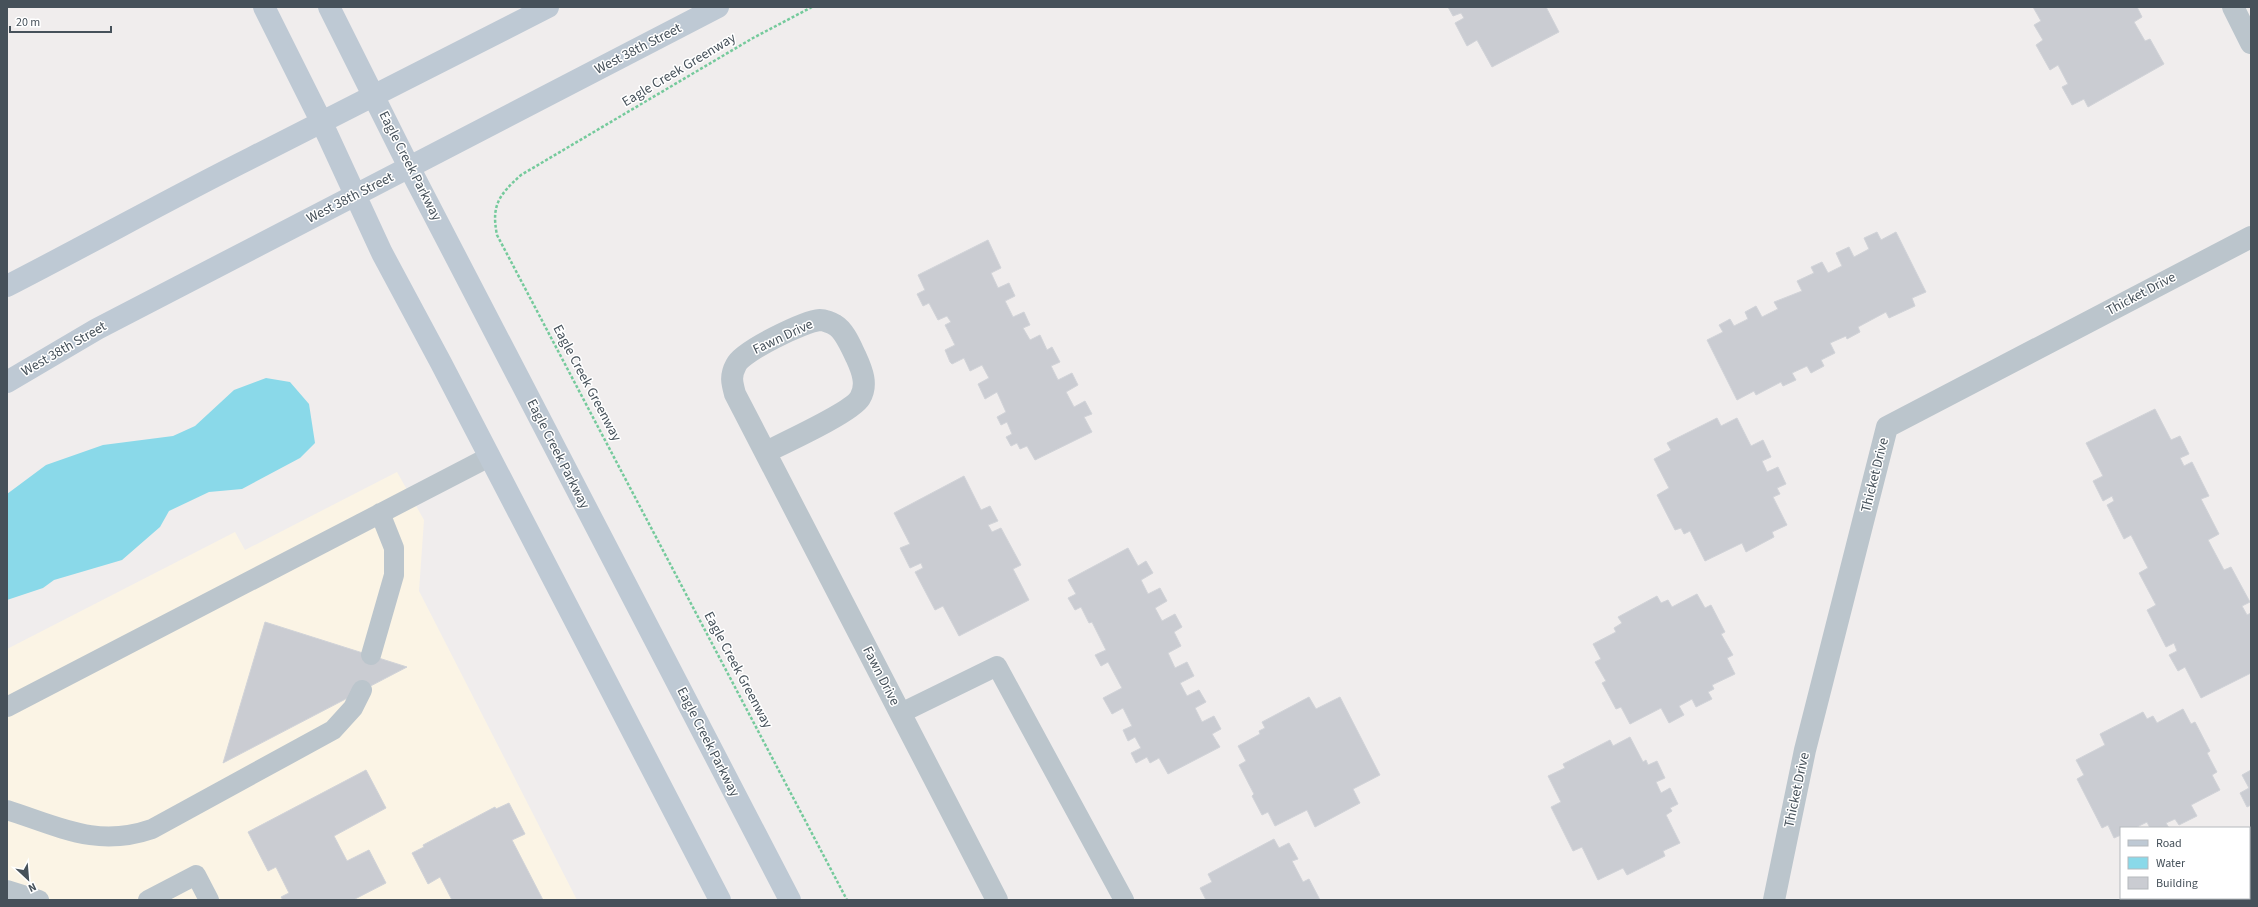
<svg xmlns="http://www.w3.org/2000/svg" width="2258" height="907" font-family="'Source Sans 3',sans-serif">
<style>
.commercial{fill:#fbf4e5}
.water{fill:#8ad9e9}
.building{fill:#caccd2;stroke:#d1d3d8}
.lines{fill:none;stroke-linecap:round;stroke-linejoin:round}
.path{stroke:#75ca9c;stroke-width:2.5;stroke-dasharray:3 2;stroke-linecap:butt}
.lane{stroke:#bbc5cc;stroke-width:20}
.street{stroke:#bbc5cc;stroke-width:22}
.secondary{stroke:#bec9d4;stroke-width:22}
.labels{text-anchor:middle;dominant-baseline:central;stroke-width:3;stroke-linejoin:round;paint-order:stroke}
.street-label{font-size:14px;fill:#46515a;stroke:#fff}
</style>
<rect width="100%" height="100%" fill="#f0eded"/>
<path class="commercial" d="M397 472 424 520 419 591 577 900H7V649L235 532 245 550Z"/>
<path class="water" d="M266 378 290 382 309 404 315 443 300 458 242 489 209 492 169 511 160 527 122 560 54 580 43 588 7 600V494L46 465 103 445 173 436 195 426 234 390Z"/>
<path class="building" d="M1448 7H1546L1559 32 1492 67 1477 40 1467 46 1455 23 1464 18 1461 13 1453 16Z
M2033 7H2137L2142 17 2134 22 2145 41 2150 39 2164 64 2088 107 2084 99 2072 105 2062 87 2068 84 2058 65 2050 70 2036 45 2043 40 2034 25 2041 21Z
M1877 232 1881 240 1896 232 1926 292 1912 298 1915 306 1889 318 1886 312 1858 327 1860 332 1847 339 1846 336 1830 343 1835 353 1821 360 1824 366 1811 373 1807 366 1792 373 1796 380 1783 386 1781 382 1756 395 1754 391 1737 400 1707 340 1723 332 1719 325 1730 319 1734 326 1748 319 1745 312 1756 306 1762 317 1778 309 1774 302 1802 291 1797 281 1814 273 1811 267 1822 262 1828 273 1842 266 1836 253 1849 247 1854 257 1869 249 1864 238Z
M988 240 1001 268 991 273 998 288 1009 283 1015 296 1005 301 1013 317 1024 312 1030 325 1023 328 1030 340 1040 335 1047 350 1052 347 1060 362 1051 366 1058 380 1072 373 1078 385 1066 392 1074 407 1085 401 1092 414 1084 417 1092 432 1035 460 1027 446 1020 449 1017 443 1011 446 1006 437 1012 434 1007 422 1001 425 997 417 1006 412 997 392 985 399 978 384 989 378 982 365 970 371 964 358 952 364 950 362 945 350 955 345 945 325 951 322 947 316 938 320 929 303 923 306 917 294 925 290 918 275Z
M2155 409 2171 440 2180 436 2189 454 2180 458 2184 466 2192 462 2209 496 2201 499 2219 534 2208 540 2224 570 2231 567 2250 602 2242 606 2247 615 2251 613V673L2201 698 2185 667 2178 671 2169 655 2177 651 2174 643 2166 647 2147 610 2156 605 2139 573 2148 568 2131 535 2124 539 2107 505 2114 501 2112 496 2103 501 2093 481 2103 476 2086 443Z
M1717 418 1721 426 1737 418 1751 446 1763 440 1771 457 1762 461 1767 472 1778 467 1786 484 1777 488 1780 494 1773 497 1787 525 1772 532 1774 537 1746 552 1742 543 1705 561 1690 531 1684 534 1681 528 1675 530 1657 495 1669 488 1654 459 1671 450 1667 443Z
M964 476 981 510 990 506 998 521 988 525 992 532 1001 528 1021 565 1013 569 1029 600 959 636 943 606 935 610 915 572 923 568 921 563 910 568 900 548 910 544 894 513Z
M1128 548 1138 566 1146 561 1153 573 1141 580 1148 594 1160 588 1167 601 1155 608 1162 621 1175 614 1182 627 1174 632 1181 646 1168 653 1175 668 1187 662 1194 676 1180 683 1187 696 1199 690 1206 702 1195 708 1202 722 1214 716 1221 729 1212 734 1220 747 1168 774 1159 758 1150 763 1147 757 1136 763 1131 753 1141 748 1135 737 1128 741 1123 730 1132 726 1123 708 1112 714 1103 698 1122 688 1108 662 1101 666 1095 655 1106 650 1092 622 1089 623 1081 607 1075 610 1068 598 1076 594 1068 580Z
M1697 594 1705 608 1711 605 1725 632 1721 634 1733 655 1727 658 1735 674 1712 685 1714 689 1708 692 1712 699 1696 707 1692 699 1679 706 1684 715 1669 723 1661 708 1630 724 1621 707 1616 709 1602 683 1606 681 1595 662 1601 659 1593 644 1616 632 1614 628 1622 623 1618 617 1657 596 1661 603 1668 600 1672 607Z
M265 622 407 667 223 763Z
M1309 697 1316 709 1340 697 1380 775 1353 789 1360 803 1315 827 1307 810 1275 826 1268 812 1262 815 1252 796 1254 794 1239 765 1246 761 1238 746 1260 734 1259 731 1265 728 1262 722Z
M2183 709 2191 724 2195 722 2210 751 2207 753 2217 772 2212 775 2220 790 2191 805 2197 816 2179 825 2175 819 2166 823 2169 828H2150L2147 822 2135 828H2121V835L2114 838 2108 825 2102 828 2077 779 2084 775 2076 760 2105 745 2100 734 2143 712 2147 719 2153 716 2157 723Z
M1630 737 1643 762 1646 760 1648 765 1657 761 1665 778 1656 782 1661 793 1670 788 1678 804 1670 808 1672 811 1666 815 1680 843 1663 851 1665 856 1627 875 1623 868 1598 880 1582 847 1573 851 1551 807 1561 802 1548 776 1565 768 1563 764 1610 740 1613 746Z
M366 770 386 808 334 836 347 861 369 850 386 883 353 900H283L281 897 289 893 276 867 268 871 248 832Z
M2251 770V805L2247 807 2240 793 2249 788 2242 775Z
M509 803 525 834 512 840 543 900H452L440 877 428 884 412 853 424 847 423 845 495 807 496 809Z
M1274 839 1279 848 1289 843 1298 859 1292 861 1303 882 1309 879 1320 900H1206L1200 888 1212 882 1208 874Z"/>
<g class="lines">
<path class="path" d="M812 7 753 38 521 175C499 195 491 205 497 235L847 900"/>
<path class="lane" d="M371 655 394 575V548L380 513
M7 707 489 457
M901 713 997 666 1124 900
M7 810C60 827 97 848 152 829L333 730 353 708 362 690
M7 890 39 900
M148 900 196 875 209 900"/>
<path class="street" d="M2233 7 2251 43
M766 452C784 443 852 412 860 398 868 385 862 370 856 357 851 347 845 331 835 325 832 323 824 320 820 320 805 321 742 351 736 365 730 376 732 383 735 394L997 900
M1774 900 1805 750 1887 427 2251 237"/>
<path class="secondary" d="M264 7 322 123 382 253 441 363 720 900
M329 7 409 167 790 900
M7 286C89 244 169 199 251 158 350 108 449 57 548 7
M7 382 97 329 718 7"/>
</g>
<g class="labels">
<g class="street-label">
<text transform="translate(638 49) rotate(-27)">West 38th Street</text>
<text transform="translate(679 70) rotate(-31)">Eagle Creek Greenway</text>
<text transform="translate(410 166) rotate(63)">Eagle Creek Parkway</text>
<text transform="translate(350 198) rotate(-27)">West 38th Street</text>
<text transform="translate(2141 294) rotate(-28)">Thicket Drive</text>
<text transform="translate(783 337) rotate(-25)">Fawn Drive</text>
<text transform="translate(64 349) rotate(-30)">West 38th Street</text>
<text transform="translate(587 383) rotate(62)">Eagle Creek Greenway</text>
<text transform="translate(558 454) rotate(63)">Eagle Creek Parkway</text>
<text transform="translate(1875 475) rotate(-76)">Thicket Drive</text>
<text transform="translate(738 670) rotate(62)">Eagle Creek Greenway</text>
<text transform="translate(881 676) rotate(63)">Fawn Drive</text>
<text transform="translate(708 742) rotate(63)">Eagle Creek Parkway</text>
<text transform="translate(1797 790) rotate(-78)">Thicket Drive</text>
</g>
</g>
<rect width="2258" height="907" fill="none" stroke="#46515a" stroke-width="16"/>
<rect x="2120" y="827" width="130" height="72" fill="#ffffff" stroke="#b5b9bd"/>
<rect x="2128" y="840" width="20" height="6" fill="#bec9d4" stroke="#b5b9bd"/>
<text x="2156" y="847" font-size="12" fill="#46515a">Road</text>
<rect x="2128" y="857" width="20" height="12" fill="#8ad9e9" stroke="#b5b9bd"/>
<text x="2156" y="867" font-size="12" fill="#46515a">Water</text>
<rect x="2128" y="877" width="20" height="12" fill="#caccd2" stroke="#b5b9bd"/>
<text x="2156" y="887" font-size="12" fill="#46515a">Building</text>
<g transform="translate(28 879) rotate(154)" stroke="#ffffff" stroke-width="3" paint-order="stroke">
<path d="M0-3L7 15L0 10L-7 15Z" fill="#46515a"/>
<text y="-6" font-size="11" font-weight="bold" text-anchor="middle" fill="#46515a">N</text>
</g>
<path d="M10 26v6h101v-6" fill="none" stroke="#46515a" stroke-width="2"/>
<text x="16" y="26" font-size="12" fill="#46515a" stroke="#ffffff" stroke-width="3" paint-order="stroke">20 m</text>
</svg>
